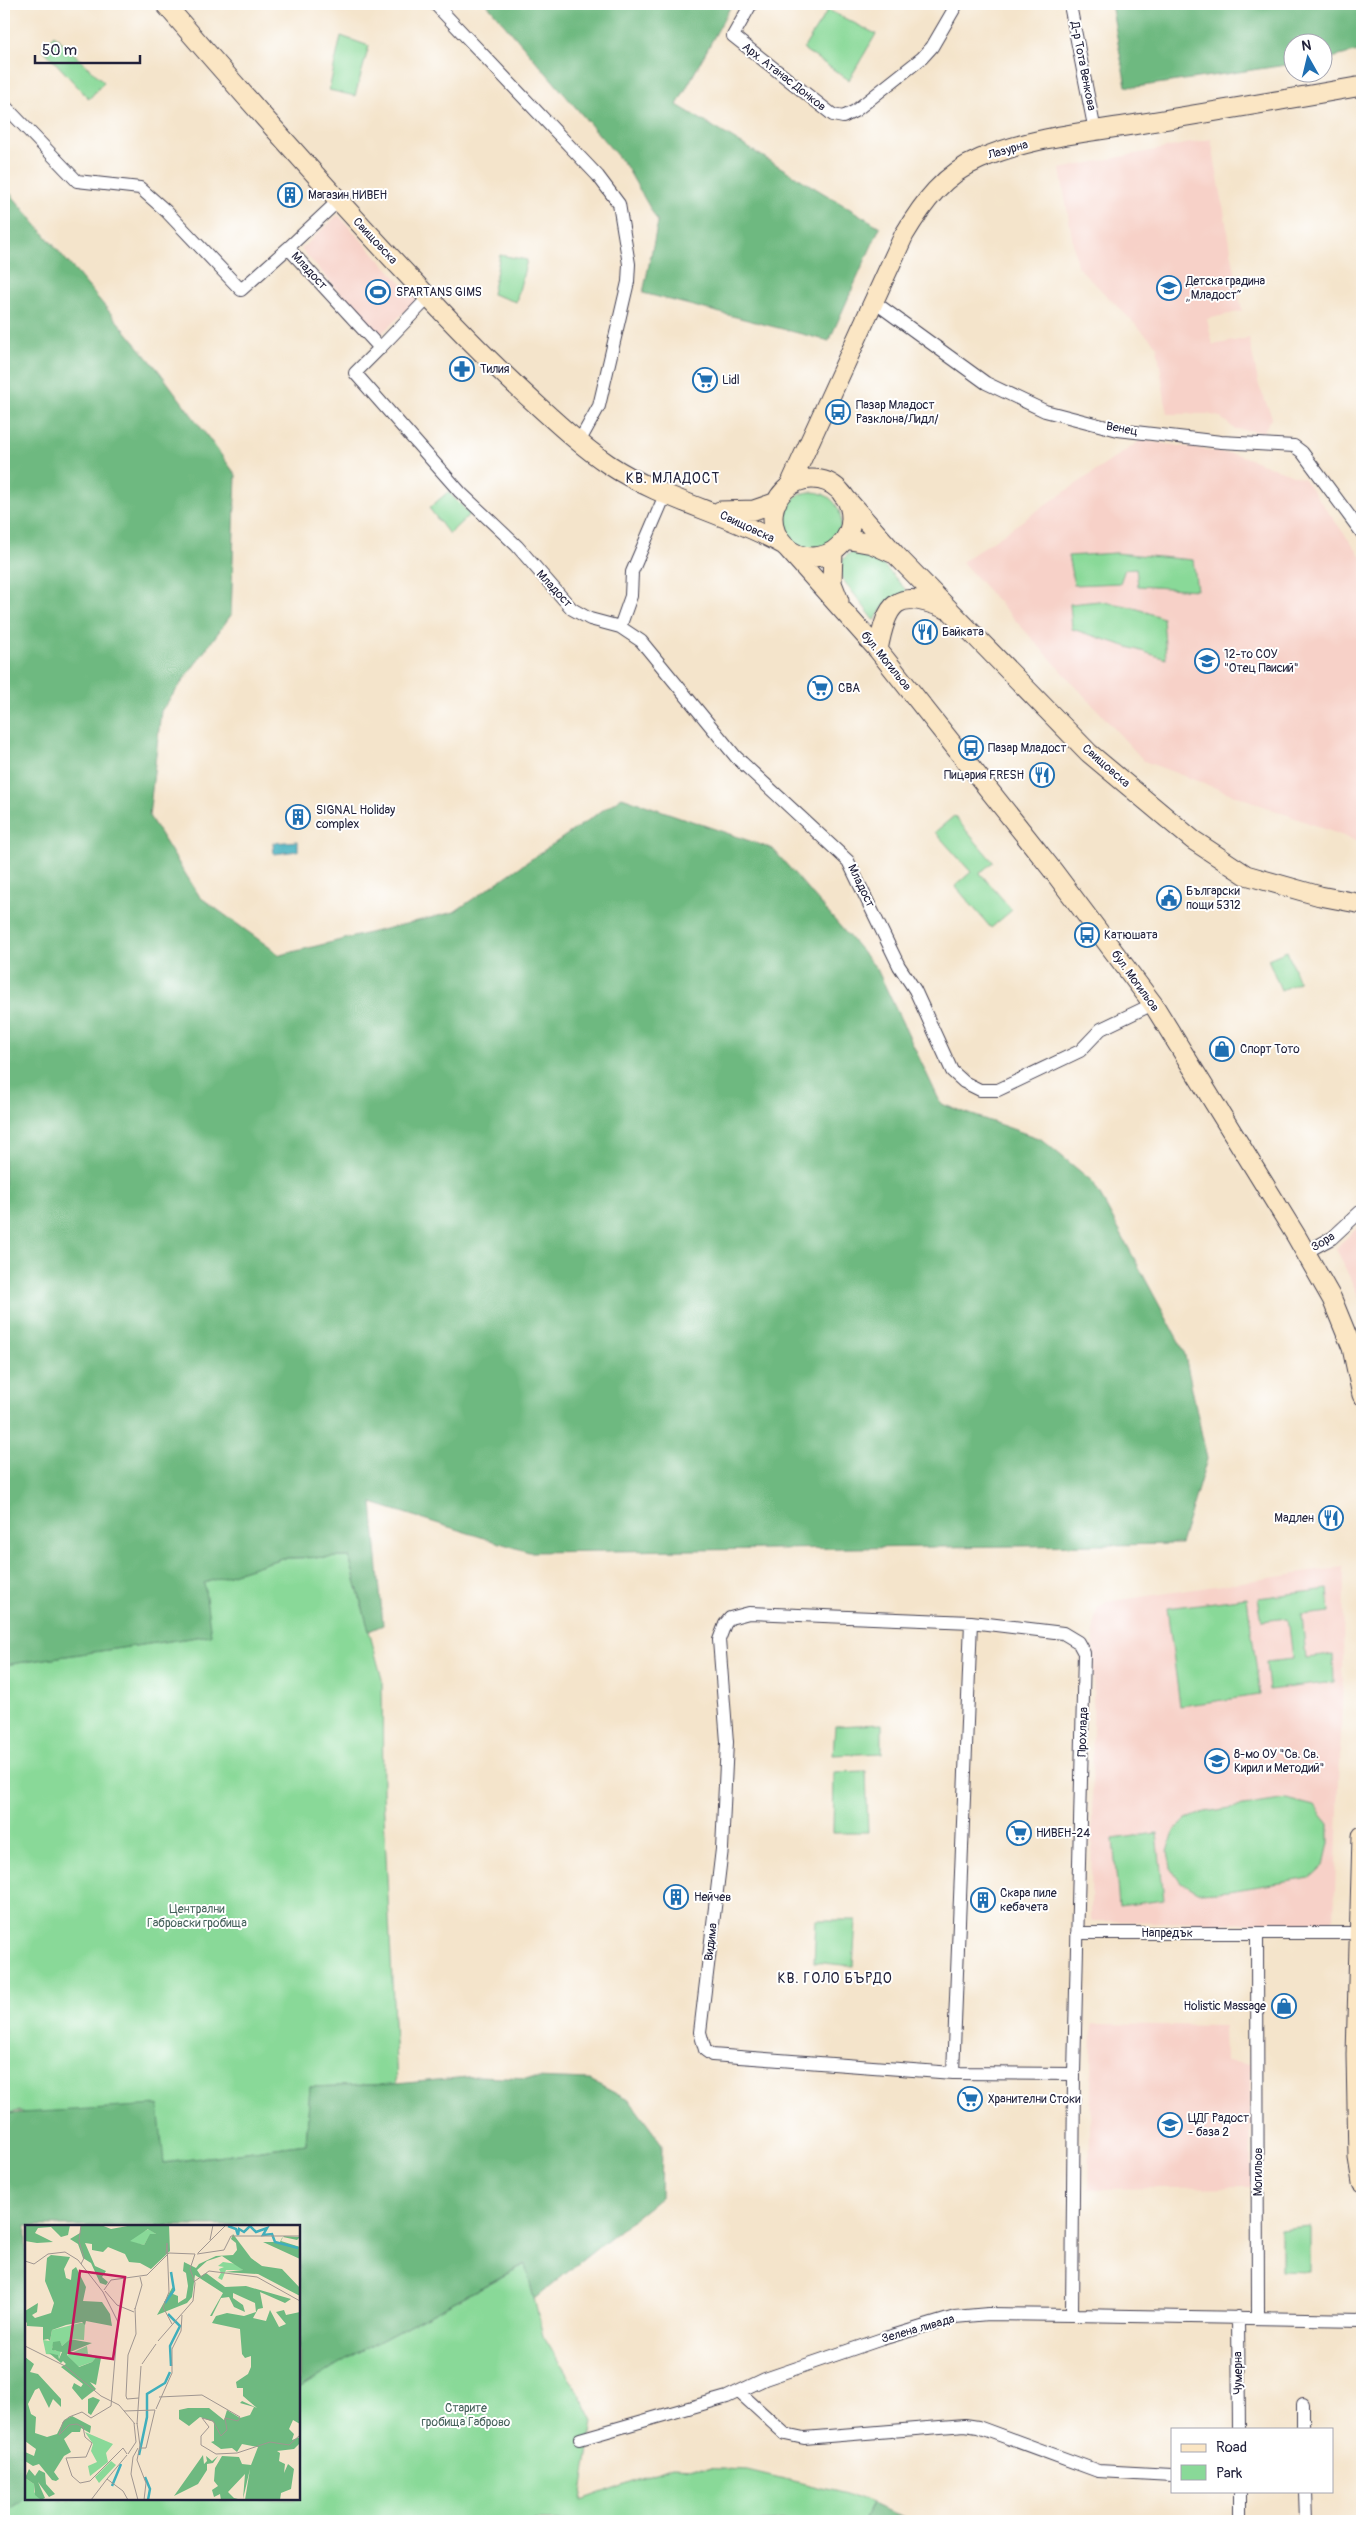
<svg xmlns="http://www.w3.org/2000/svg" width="1366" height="2525" font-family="Pangolin,sans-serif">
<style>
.built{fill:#f7d1c8}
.green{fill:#89d998;stroke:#567e6a}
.forest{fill:#6eb980;stroke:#486e5e}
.water{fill:#40afbc;stroke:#31687c}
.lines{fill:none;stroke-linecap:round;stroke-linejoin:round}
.street-casing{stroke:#423f51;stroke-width:14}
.secondary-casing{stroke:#423f51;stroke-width:21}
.street{stroke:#fff;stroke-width:12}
.secondary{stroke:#fbe6c4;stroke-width:19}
.labels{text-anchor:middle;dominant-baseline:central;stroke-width:4;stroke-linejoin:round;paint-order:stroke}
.street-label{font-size:12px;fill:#22223b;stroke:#fff}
.poi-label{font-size:12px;fill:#22223b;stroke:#fff;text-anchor:start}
.park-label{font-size:12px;fill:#46625c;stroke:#fff}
.neighbourhood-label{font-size:14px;letter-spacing:1px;fill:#22223b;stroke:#fff}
.inset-river{fill:none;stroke:#40afbc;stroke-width:2.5}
.inset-road{fill:none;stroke:#a09691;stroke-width:1}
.view{fill:#c2185b;fill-opacity:0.15;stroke:#c2185b;stroke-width:2.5}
.inset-edge{fill:none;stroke:#22223b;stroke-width:2.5}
</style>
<rect width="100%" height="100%" fill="#fff"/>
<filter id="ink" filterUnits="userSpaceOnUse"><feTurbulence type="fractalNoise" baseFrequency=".02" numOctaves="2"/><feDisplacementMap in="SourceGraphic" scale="10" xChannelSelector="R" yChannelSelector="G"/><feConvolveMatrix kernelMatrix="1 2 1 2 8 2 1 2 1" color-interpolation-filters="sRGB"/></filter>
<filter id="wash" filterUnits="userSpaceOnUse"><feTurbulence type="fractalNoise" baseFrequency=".0096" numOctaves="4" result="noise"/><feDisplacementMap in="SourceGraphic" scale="20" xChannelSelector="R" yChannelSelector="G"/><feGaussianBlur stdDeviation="1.12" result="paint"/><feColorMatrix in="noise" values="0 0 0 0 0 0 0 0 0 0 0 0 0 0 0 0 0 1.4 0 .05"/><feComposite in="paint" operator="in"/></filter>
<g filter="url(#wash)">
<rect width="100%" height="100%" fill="#f4e4cb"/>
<path class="built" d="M1211 139 1242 311 1207 319 1213 345 1249 338 1259 386 1272 417 1263 432 1235 429 1220 417 1207 414H1167L1157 346 1077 266 1060 169Z
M338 215 417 300 379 336 301 249Z
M1141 440 1239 455 1304 479 1362 558V843L1144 761 962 562Z
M1362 1223V1304L1336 1248Z
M1344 1567 1343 1676 1334 1918 1325 1925 1094 1921 1091 1919V1909L1094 1622 1098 1608 1107 1602Z
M1092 2024 1224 2026 1225 2062 1250 2063 1251 2187 1089 2189Z"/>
<path class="green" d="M828 10 876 34 849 80 803 49Z
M54 35 104 82 89 99 42 48Z
M341 36 369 46 355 96 329 90Z
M500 255 527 260 516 302 492 294Z
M783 521a29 29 0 1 1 58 0a29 29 0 1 1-58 0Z
M448 492 470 514 449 534 429 508Z
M853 552C876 550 894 578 909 593 891 599 883 603 875 621L841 577C841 565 841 556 853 552Z
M1116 553 1193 560 1197 590 1138 586 1136 568 1125 569 1120 583 1074 585 1068 556Z
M1099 601 1132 607 1163 618 1166 659 1072 629 1070 604Z
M954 816 993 862 980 873 1012 910 991 928 955 886 971 872 935 832Z
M1287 951 1299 982 1281 990 1268 959Z
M349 1557 382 1679 383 1793 397 2084 310 2087 306 2144 163 2163 19 2111 4 2114V1665L210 1635 204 1583 282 1558Z
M1328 1589 1330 1612 1302 1615 1306 1658 1333 1655 1334 1682 1269 1690 1266 1662 1293 1659 1288 1618 1262 1621 1258 1598Z
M1247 1598 1260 1695 1180 1706 1167 1608Z
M882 1724V1753L833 1755 835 1726Z
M866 1771 868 1833H833L834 1772Z
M1287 1799 1314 1806 1329 1824V1843L1324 1865 1310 1878 1229 1891 1200 1893 1181 1882 1171 1868 1168 1851 1174 1831 1187 1819 1205 1812Z
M1157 1833 1164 1900 1119 1906 1113 1839Z
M816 1920H856L853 1966 814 1962Z
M1310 2226V2272L1281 2271V2229Z
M526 2264 543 2336 580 2395 593 2421 581 2500 672 2467 747 2470 847 2494 871 2504 863 2521H4V2513L26 2497V2499H299V2388L348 2358Z"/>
<path class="forest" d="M487 4H732L677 105 880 227 829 341 643 293 658 222 626 166Z
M1111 4H1362V50L1324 60V42H1294L1293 64 1136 87 1126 86Z
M4 186 159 371 236 475 231 615 161 711 149 816 200 897 280 955 454 912 622 797 773 849 877 969 941 1104 1041 1139 1093 1182 1184 1351 1207 1459 1181 1544 529 1552 372 1503 383 1625 369 1631 349 1557 282 1558 204 1583 211 1635 4 1665Z
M477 2076 590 2080 630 2101 662 2144 661 2197 534 2299 525 2264 348 2358 299 2388V2226H26V2497L4 2513V2114L158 2105 164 2163 306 2144 310 2087 397 2084Z
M871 2504 915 2521H863Z"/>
<path class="water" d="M298 841V851L274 854 273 843Z"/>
</g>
<g filter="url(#ink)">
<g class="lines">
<defs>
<path id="street" d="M435 4 598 176 619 204 629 264 628 282 599 406 579 442
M751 4 733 36 833 115 843 117 855 111 922 58 932 47 957 4
M1070 5 1095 131
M4 105 77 181 140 188 166 211 241 290 288 248 380 348 355 373 460 492 517 546 572 609 590 619 620 627 641 641 736 757 848 861 899 966 915 990 952 1071 964 1082 980 1090H998L1080 1051 1101 1029 1153 1004
M288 248 338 201
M873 301 986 383 1045 411 1118 430 1221 442 1294 446 1302 452 1362 533
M380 348 428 298
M620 627 631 596 632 572 665 495
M1306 1252 1332 1238 1362 1210
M1077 1933H1362
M1257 1933 1258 2317
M953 2073 971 1622
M1072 2315 1074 2074 1084 1653 1078 1642 1063 1633 971 1622 749 1613 730 1618 725 1624 719 1640 727 1742 722 1849 700 2032 705 2050 712 2055 953 2073 1074 2074
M1238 2317 1239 2429
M739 2392 785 2434 804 2438 965 2425 978 2427 1098 2471 1172 2475
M1303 2404V2429
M580 2439 727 2397 765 2379 882 2339 955 2317 988 2314 1072 2315 1362 2320
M1240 2491V2521
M1305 2491 1306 2521"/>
<path id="secondary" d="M165 4C247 99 330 193 416 284 455 326 495 367 537 405 560 426 583 447 608 464 662 500 726 513 782 544
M773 518a39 39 0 1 1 78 0a39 39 0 1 1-78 0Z
M789 487 904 235C923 203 944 174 980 159 1028 138 1086 132 1138 124 1213 112 1288 99 1362 86
M842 494 895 554 1089 753 1193 840 1246 875 1320 896 1362 904
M720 511 754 510 777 502
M845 539 872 544 892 553
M788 549 878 650 1054 872 1153 1004 1295 1234 1332 1299 1352 1348 1362 1395
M833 551 832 583 839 601
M878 650C887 602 896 588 946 609
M1362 1836 1356 2055 1358 2158 1362 2183"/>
</defs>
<use href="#street" class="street-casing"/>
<use href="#secondary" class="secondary-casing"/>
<use href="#street" class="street"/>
<use href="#secondary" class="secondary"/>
</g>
</g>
<defs>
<symbol id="building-ring" viewBox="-11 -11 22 22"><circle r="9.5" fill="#fff" stroke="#1f6fb2" stroke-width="1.5"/><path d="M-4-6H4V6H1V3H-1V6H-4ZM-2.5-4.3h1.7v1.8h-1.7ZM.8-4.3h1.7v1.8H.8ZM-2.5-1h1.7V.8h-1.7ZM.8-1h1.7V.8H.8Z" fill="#1f6fb2"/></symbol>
<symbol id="school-ring" viewBox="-11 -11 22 22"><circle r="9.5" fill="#fff" stroke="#1f6fb2" stroke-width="1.5"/><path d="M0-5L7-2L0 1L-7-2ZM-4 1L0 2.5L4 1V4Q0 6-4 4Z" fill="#1f6fb2"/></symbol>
<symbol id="stadium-ring" viewBox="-11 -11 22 22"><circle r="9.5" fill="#fff" stroke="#1f6fb2" stroke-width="1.5"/><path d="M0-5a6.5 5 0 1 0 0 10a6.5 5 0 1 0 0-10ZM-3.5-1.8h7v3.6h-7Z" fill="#1f6fb2"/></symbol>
<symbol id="pharmacy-ring" viewBox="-11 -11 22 22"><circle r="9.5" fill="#fff" stroke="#1f6fb2" stroke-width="1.5"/><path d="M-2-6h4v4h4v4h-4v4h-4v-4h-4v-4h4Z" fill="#1f6fb2"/></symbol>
<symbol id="supermarket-ring" viewBox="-11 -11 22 22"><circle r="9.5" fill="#fff" stroke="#1f6fb2" stroke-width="1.5"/><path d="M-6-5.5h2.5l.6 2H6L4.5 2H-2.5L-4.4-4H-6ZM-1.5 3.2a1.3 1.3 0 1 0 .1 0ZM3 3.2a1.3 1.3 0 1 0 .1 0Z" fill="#1f6fb2"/></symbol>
<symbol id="bus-ring" viewBox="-11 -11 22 22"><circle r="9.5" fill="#fff" stroke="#1f6fb2" stroke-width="1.5"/><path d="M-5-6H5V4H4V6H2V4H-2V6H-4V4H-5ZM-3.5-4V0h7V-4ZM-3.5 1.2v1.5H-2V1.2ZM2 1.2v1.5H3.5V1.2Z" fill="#1f6fb2"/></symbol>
<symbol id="restaurant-ring" viewBox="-11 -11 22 22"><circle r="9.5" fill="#fff" stroke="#1f6fb2" stroke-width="1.5"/><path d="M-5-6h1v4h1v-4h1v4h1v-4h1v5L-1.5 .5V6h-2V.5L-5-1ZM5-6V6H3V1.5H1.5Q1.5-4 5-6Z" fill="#1f6fb2"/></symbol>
<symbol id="civic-ring" viewBox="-11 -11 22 22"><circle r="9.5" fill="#fff" stroke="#1f6fb2" stroke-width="1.5"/><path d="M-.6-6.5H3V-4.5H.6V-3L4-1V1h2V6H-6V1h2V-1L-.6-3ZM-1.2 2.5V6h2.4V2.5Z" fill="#1f6fb2"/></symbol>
<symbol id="shop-ring" viewBox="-11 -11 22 22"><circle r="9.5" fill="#fff" stroke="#1f6fb2" stroke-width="1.5"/><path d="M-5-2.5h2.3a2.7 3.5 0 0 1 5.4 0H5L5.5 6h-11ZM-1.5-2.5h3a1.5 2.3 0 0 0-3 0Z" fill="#1f6fb2"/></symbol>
</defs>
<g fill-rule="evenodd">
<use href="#building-ring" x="276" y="181" width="28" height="28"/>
<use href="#school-ring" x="1155" y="274" width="28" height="28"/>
<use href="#stadium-ring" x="364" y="278" width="28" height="28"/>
<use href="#pharmacy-ring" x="448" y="355" width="28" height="28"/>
<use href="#supermarket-ring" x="691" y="366" width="28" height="28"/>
<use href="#bus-ring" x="824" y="398" width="28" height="28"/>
<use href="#restaurant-ring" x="911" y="618" width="28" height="28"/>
<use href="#school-ring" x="1193" y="647" width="28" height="28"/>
<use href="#supermarket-ring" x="806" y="674" width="28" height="28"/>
<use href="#bus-ring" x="957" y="734" width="28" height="28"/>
<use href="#restaurant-ring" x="1028" y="761" width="28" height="28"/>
<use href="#building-ring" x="284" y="803" width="28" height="28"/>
<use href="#civic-ring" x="1155" y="884" width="28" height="28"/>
<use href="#bus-ring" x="1073" y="921" width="28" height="28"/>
<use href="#shop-ring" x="1208" y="1035" width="28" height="28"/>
<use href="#restaurant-ring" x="1317" y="1504" width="28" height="28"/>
<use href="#school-ring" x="1203" y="1747" width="28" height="28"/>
<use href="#supermarket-ring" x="1005" y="1819" width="28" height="28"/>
<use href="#building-ring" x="662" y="1883" width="28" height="28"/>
<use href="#building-ring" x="969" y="1886" width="28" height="28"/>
<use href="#shop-ring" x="1270" y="1992" width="28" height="28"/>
<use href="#supermarket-ring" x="956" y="2085" width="28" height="28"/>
<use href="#school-ring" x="1156" y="2111" width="28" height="28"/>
</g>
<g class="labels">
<g class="street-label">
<text transform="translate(1083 66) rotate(79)">Д-р Тота Венкова</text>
<text transform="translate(784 77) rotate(38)">Арх. Атанас Донков</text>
<text transform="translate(1008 150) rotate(-16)">Лазурна</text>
<text transform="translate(375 241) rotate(47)">Свищовска</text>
<text transform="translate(309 271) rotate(47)">Младост</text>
<text transform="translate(1122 429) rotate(10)">Венец</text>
<text transform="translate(747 527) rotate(25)">Свищовска</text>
<text transform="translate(554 589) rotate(47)">Младост</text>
<text transform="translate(886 661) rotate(51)">бул. Могильов</text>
<text transform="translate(1106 766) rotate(41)">Свищовска</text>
<text transform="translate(861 886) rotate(64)">Младост</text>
<text transform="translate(1135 981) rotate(54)">бул. Могильов</text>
<text transform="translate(1323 1242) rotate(-32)">Зора</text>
<text transform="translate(1083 1732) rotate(-88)">Прохлада</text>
<text x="1167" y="1933">Напредък</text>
<text transform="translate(711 1942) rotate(-83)">Видима</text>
<text transform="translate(1258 2172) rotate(-90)">Могильов</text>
<text transform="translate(918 2329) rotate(-16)">Зелена ливада</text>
<text transform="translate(1238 2373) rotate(-90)">Чумерна</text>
</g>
<g class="poi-label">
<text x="308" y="195">Магазин НИВЕН</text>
<text x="1186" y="281">Детска градина<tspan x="1186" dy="14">„Младост“</tspan></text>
<text x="396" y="292">SPARTANS GIMS</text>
<text x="480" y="369">Тилия</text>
<text x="722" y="380">Lidl</text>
<text x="856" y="405">Пазар Младост<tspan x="856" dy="14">Разклона/Лидл/</tspan></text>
<text x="942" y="632">Байката</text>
<text x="1224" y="654">12-то СОУ<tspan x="1224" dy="14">"Отец Паисий"</tspan></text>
<text x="838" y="688">CBA</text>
<text x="988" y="748">Пазар Младост</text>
<text x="1024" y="775" text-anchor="end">Пицария FRESH</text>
<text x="316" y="810">SIGNAL Holiday<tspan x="316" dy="14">complex</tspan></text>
<text x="1186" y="891">Български<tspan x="1186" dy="14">пощи 5312</tspan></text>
<text x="1104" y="935">Катюшата</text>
<text x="1240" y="1049">Спорт Тото</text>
<text x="1314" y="1518" text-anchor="end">Мадлен</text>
<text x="1234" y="1754">8-мо ОУ "Св. Св.<tspan x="1234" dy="14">Кирил и Методий"</tspan></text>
<text x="1036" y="1833">НИВЕН-24</text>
<text x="1000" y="1893">Скара пиле<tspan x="1000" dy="14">кебачета</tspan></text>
<text x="694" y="1897">Нейчев</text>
<text x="1266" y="2006" text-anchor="end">Holistic Massage</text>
<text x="988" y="2099">Хранителни Стоки</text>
<text x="1188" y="2118">ЦДГ Радост<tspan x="1188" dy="14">- база 2</tspan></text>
</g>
<g class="park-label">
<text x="197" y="1909">Централни<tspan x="197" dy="14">Габровски гробища</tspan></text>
<text x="466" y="2408">Старите<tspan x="466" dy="14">гробища Габрово</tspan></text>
</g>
<g class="neighbourhood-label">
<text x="673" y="478">КВ. МЛАДОСТ</text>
<text x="835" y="1978">КВ. ГОЛО БЪРДО</text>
</g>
</g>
<g transform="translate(25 2225)">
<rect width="275" height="275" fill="#f4e4cb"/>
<path d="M124 4 131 9 125 10 119 20 104 17 106 12ZM198 37 212 39 218 45H201L197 55 193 53 196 48 194 44 199 42 193 41ZM55 98H60L59 115 45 114 37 121 35 117 27 122 30 126H36L34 134 33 130 21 129 18 115 25 116 27 105ZM62 121 63 129 72 131 67 137 53 142 42 130ZM60 207 88 219 81 228 83 237 65 251 63 241 72 237 66 226 68 219ZM86 236 91 240 74 258 70 252ZM0 253 9 259V267L16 275H0Z" fill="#89d998"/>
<path d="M0 0H45L43 10 36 12 26 2 13 3 10 8 28 17 12 18 0 16ZM56 0H76L86 4 108 0H144L145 26 126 44 115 38 104 37 100 29 83 22 78 27 67 25V19L60 18 70 41 81 46 77 52 83 57 81 60 75 58 66 38 58 33 53 19 45 14 55 8ZM123 4 131 9H125L119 20 105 16ZM208 9 226 33 237 41 257 44 275 63V71L233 49 199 47 218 45 197 31 182 36 172 45 176 51 181 48 200 62 221 61 266 74 260 78 235 67 238 83 233 84 228 93 241 96 245 85 254 102 261 99 251 87 259 85 261 90 275 87V199L268 195 264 204 269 209 267 215 275 212V218L269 224 252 226 255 228 254 236 260 239 259 248 263 239 269 244 266 264 256 268 255 275H220L225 244 218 274 220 249 203 267 209 273 217 275H196L195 269 189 272 187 265 193 261 189 256 190 243 197 231 214 232 217 239 226 240 233 222 217 219 212 227 207 223 196 224 186 217 189 216V197L175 192 164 201 154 194V185L163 183H184L199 195 202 185 215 193 225 190 229 182 215 178 217 176 232 183 218 171V163H212L211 157 223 149 226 142V131L220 133 217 129 215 104 187 98 191 91 202 88 219 91 231 87 230 78 208 68V73L218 80 220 87 209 82 204 72 196 73 187 91H185L198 68 170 50 167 72 162 78 132 90 147 63 149 62 148 69 153 71V78L161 73 163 61 161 48 158 46 159 37 171 43 174 39 191 31 208 30 212 25 211 18 206 14ZM259 11 275 12 272 15 258 12 256 16 275 22V34L238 17H255L257 13ZM26 30 45 32 39 44 41 53 46 55 47 45 51 42 61 62 58 76 77 77 85 89 87 101 61 96 60 100 57 97 41 100 27 105 25 116 23 114 18 115V102L2 101V97L0 99V86L13 78 12 87 7 90 10 93 26 88 29 78 20 56 22 33ZM45 114 67 118 43 128 42 130 54 142 67 137 72 131 76 133 71 160 65 157 71 164 57 175 47 163 49 158 56 162 58 159 36 142 41 139 38 136 36 138 24 128 33 130 34 134 37 127 27 125 28 117 35 116 37 121ZM0 132 9 139 5 147 13 149 36 174V182L28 174 24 183 14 163 10 165 3 179 6 189 11 192 10 208 22 212 32 209 39 195 47 191 66 201 65 208 56 203 55 207H47L39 214 46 227 39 231 29 247 34 254 31 256 27 255 14 239 8 241 0 236V227L9 231 11 224 0 216ZM68 172 75 175 66 190 63 188V174ZM178 230 179 239 182 236 181 231 187 236 193 231 188 238 182 239V245L173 259 149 271ZM4 244 10 251 14 245 20 248 21 259 30 269 24 272 13 257 20 273 16 275 10 270 9 259 0 253Z" fill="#6eb980" fill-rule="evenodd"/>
<path class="inset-river" d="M203 1 211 4 213 10 214 4 219 7 225 1 231 7 242 3 238 10 247 9 250 17 273 23M140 78 149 65 146 47M143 89 155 101 145 121 146 141M114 230 122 192V169L140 158 145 147M120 252 125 264 123 275M87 261 96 239"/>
<path class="inset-road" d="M185 15 188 0M173 28 201 0M141 29 142 18 144 67 138 82 147 99M172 29 199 25 206 11H275M0 36 9 39 23 29 40 27 53 35 78 67M56 39 59 33 54 16 56 0M170 56 184 46 232 52 275 76M79 65 86 55 122 50 144 28 170 29M80 66 92 80 109 87M78 67 93 97 86 181 66 193 57 187 44 192 38 197 34 210 44 200 52 199 58 202 60 212 67 218 61 232 41 233 47 251 55 258 65 256 98 223 102 229M110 83 111 109 103 130 101 171 102 174 114 173M110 84 117 60 115 52M133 116 168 76 170 58 165 44 170 29M0 121 40 141 76 171 94 180 110 199M117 139 131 119M134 172 177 170 215 192 213 196 200 193 202 205 196 211 188 196 177 193 184 202 176 211V220L191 229 212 228 245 217 264 220 275 210M131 184 147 148V124L156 106 157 90M99 186 130 185M112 198 115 221 112 235 121 258 119 275M112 199 116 141M113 223 108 232 106 249 113 275M114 223H121L130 185M103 229 111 217 109 198M102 230 82 254 98 266 103 275M66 275 82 254"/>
<path class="view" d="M55 46 100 52 88 134 44 128Z"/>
<rect width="275" height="275" class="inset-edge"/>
</g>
<rect width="1366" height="2525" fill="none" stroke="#fff" stroke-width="20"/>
<rect x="1171" y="2428" width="162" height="65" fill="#ffffff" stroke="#a7a7b1"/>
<rect x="1181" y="2444" width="25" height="8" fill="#fbe6c4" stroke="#a7a7b1"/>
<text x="1216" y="2452" font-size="15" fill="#22223b">Road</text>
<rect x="1181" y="2465" width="25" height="15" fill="#89d998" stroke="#a7a7b1"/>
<text x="1216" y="2478" font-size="15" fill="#22223b">Park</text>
<g transform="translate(1308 58) rotate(352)"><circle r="24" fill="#ffffff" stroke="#a7a7b1"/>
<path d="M0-4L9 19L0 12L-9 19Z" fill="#1f6fb2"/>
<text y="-8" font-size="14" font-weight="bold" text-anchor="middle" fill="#22223b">N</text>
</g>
<path d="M35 55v8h105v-8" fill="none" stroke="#22223b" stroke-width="2.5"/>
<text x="42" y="55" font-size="15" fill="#22223b" stroke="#ffffff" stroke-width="4" paint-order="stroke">50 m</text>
</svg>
